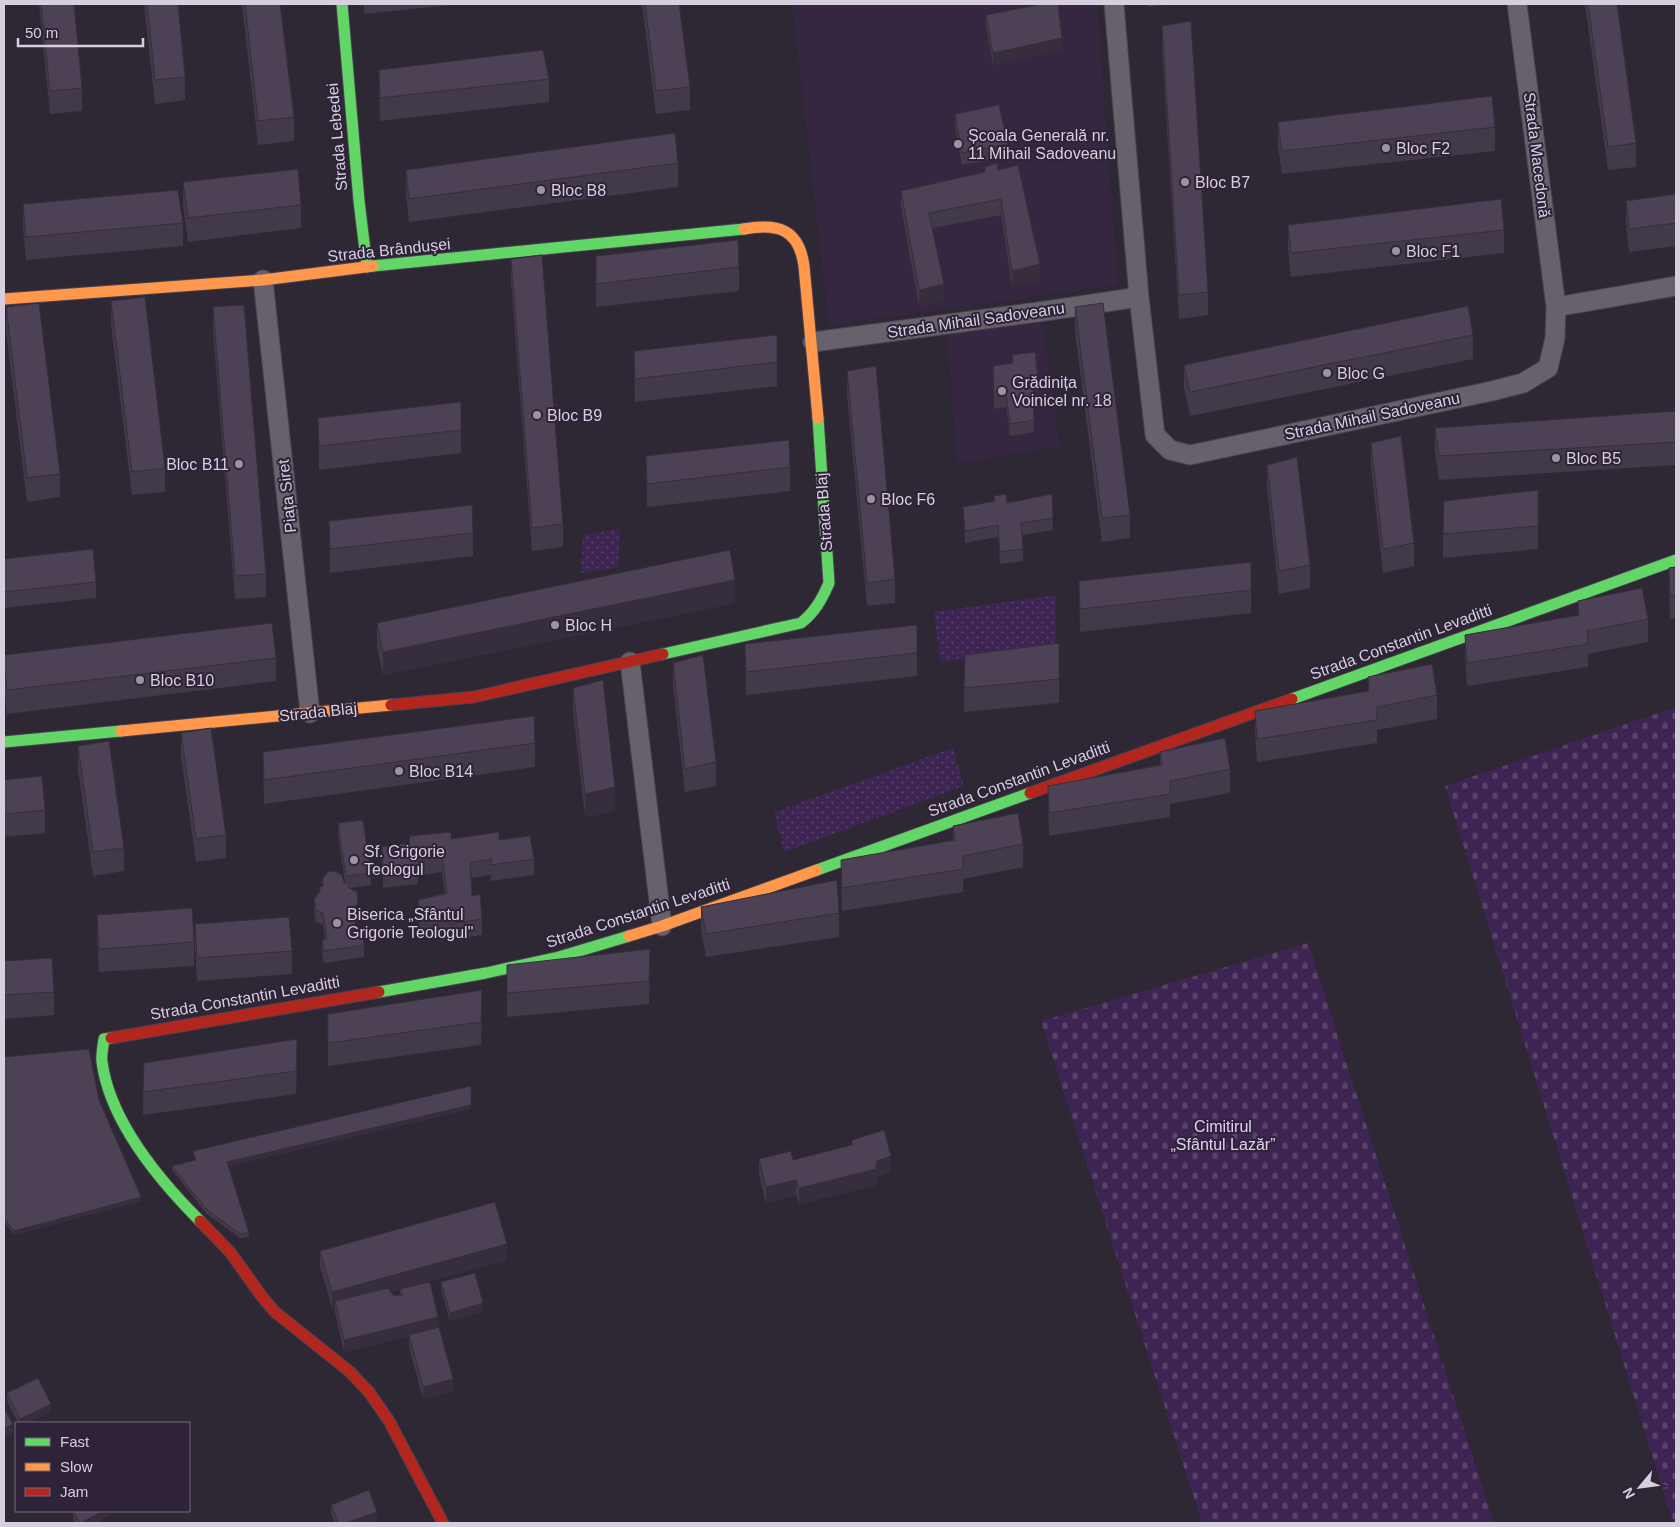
<svg xmlns="http://www.w3.org/2000/svg" width="1680" height="1527" font-family="Arial,sans-serif">
<style>
.built{fill:#352741}
.grass{fill:url(#grass-dots)}
.cemetery{fill:url(#cemetery-stones)}
.lines{fill:none;stroke-linecap:round;stroke-linejoin:round}
.street-casing{stroke:#49434e;stroke-width:21}
.fast-casing{stroke:#49434e;stroke-width:13}
.slow-casing{stroke:#49434e;stroke-width:13}
.jam-casing{stroke:#49434e;stroke-width:13}
.street{stroke:#66616a;stroke-width:19}
.fast{stroke:#63d668;stroke-width:11}
.slow{stroke:#ff974d;stroke-width:11}
.jam{stroke:#b3261e;stroke-width:11}
.wall{fill:#423949;fill-rule:evenodd}
.shaded-wall{fill:#362e3c}
.building{fill:#4d4255;stroke:#362e3c}
.poi-dot{fill:#9b95a2;stroke:#2f2339;stroke-width:2}
.labels{text-anchor:middle;dominant-baseline:central;stroke-width:4;stroke-linejoin:round;paint-order:stroke}
.poi-label{font-size:16px;fill:#d6cfdd;stroke:#2f2339;text-anchor:start}
.street-label{font-size:16px;fill:#d6cfdd;stroke:#2f2339}
.park-label{font-size:16px;fill:#e2cdf5;stroke:#2f2339}
</style>
<defs>
<pattern id="grass-dots" width="8" height="8" patternUnits="userSpaceOnUse" patternTransform="scale(1.25)"><rect width="8" height="8" fill="#3e2452"/><path d="M2 2h.1M6 6h.1" fill="none" stroke="#59436a" stroke-width="1.8" stroke-linecap="round"/></pattern>
<pattern id="cemetery-stones" width="16" height="16" patternUnits="userSpaceOnUse" patternTransform="scale(1.25)"><rect width="16" height="16" fill="#3e2452"/><path d="M2 7V4a2 2 0 0 1 4 0v3zM10 15v-3a2 2 0 0 1 4 0v3z" fill="#59436a"/></pattern>
</defs>
<rect width="100%" height="100%" fill="#2e2834"/>
<path class="built" d="M792 4H1097L1118 285 829 325Z
M1043 319 1060 447 957 463 947 335Z"/>
<path class="grass" d="M620 529 618 567 581 573 583 535Z
M1056 595V646L940 662 934 612Z
M953 748 964 786 784 852 774 812Z"/>
<path class="cemetery" d="M1676 707V1523H1673L1445 786Z
M1308 943 1494 1523H1202L1041 1021Z"/>
<g class="lines">
<defs>
<path id="street" d="M1114 4 1139 297 1155 435 1170 450 1190 455 1492 391 1523 383 1548 368 1555 338 1556 307 1676 286
M1517 4 1556 307
M263 280 310 713
M813 342 1052 310 1139 297
M630 662 662 926"/>
<path id="fast" d="M342 4 359 201 367 267
M373 266 744 229
M663 654 801 623C815 612 822 599 829 583L818 418
M1292 699 1676 560
M4 742 121 731
M817 870 1030 793
M379 992 486 973 559 957 629 936
M111 1038 104 1039C103 1047 101 1054 102 1062 110 1121 159 1180 200 1221"/>
<path id="slow" d="M744 229C778 223 799 229 804 266L818 418
M4 299 263 280 373 266
M121 731 391 705
M629 936 662 926 817 870"/>
<path id="jam" d="M391 705 474 697 663 654
M1030 793 1292 699
M111 1038 379 992
M200 1221 230 1252 263 1298 275 1312 349 1371 369 1392 389 1421 443 1523"/>
</defs>
<use href="#street" class="street-casing"/>
<use href="#fast" class="fast-casing"/>
<use href="#slow" class="slow-casing"/>
<use href="#jam" class="jam-casing"/>
<use href="#street" class="street"/>
<use href="#fast" class="fast"/>
<use href="#slow" class="slow"/>
<use href="#jam" class="jam"/>
</g>
<path class="wall" d="M39 4H74L82 88V111L50 114Z
M144 4H178L185 77V100L155 104Z
M242 4H280L294 117V141L258 145Z
M364 4H460L364 14Z
M642 4H679L690 87V110L656 114Z
M1147 4H1172L1148 7Z
M1585 4H1617L1636 143V167L1608 170Z
M986 15 1062 50 993 65 986 27Z
M1162 26 1208 292V315L1179 319 1162 49Z
M379 70 549 79V102L380 121Z
M955 114 1008 144V156L962 165 955 126Z
M1278 122 1495 127V151L1282 174 1278 146Z
M678 163V187L409 222 406 194V170Z
M985 167 998 170 1040 280 1012 286 1001 215 932 228 944 300 919 306 901 207V191L985 172Z
M183 182 301 205V228L188 242 183 205Z
M1676 194V246L1629 252 1626 224V201Z
M23 204 183 223V246L26 260 23 228Z
M1288 225 1504 230V253L1291 277 1288 249Z
M596 256 739 267V291L596 307Z
M511 259 563 524V547L532 551 511 282Z
M111 301 165 468V492L132 495 111 325Z
M6 307 60 474V497L27 502 6 331Z
M213 307 266 574V597L235 599 213 331Z
M1075 307 1130 515V538L1102 542 1075 331Z
M777 335V386L635 402 634 351Z
M1473 335V359L1190 416 1184 388V365Z
M1012 355 1039 399 1033 400 1034 432 1010 436 1006 407 994 409 993 366 1012 363Z
M847 371 895 579V603L867 606 847 394Z
M461 402V453L319 470 318 418Z
M1676 411V465L1439 480 1435 452V428Z
M1371 443 1414 543V566L1383 573 1371 466Z
M646 456 790 467V491L647 507Z
M1267 465 1310 565V588L1279 594 1267 488Z
M1538 490V549L1443 558V534Z
M1052 494 1053 530 1022 535 1023 549V561L1000 564 998 537 965 543 963 507 1007 503Z
M329 521 473 533V556L330 573Z
M4 559 96 582V598L4 608Z
M1251 562V613L1080 632 1079 581Z
M1676 567V618L1670 619 1669 592V568Z
M1578 601 1648 619V642L1588 654V667L1467 686 1465 659V635L1578 615Z
M735 603 383 675 377 647V623Z
M917 625V676L746 695 745 644Z
M1059 643V703L964 712V688Z
M4 655 276 658V681L7 714 4 690Z
M673 663 716 762V786L685 792 673 686Z
M1368 677 1437 695V719L1377 730V743L1257 762 1255 735V711L1368 691Z
M573 688 615 811 585 817 573 711Z
M181 733 226 835V858L196 862 181 756Z
M535 743V767L264 804 263 752Z
M78 746 124 848V871L93 876 78 769Z
M1160 752 1230 769V793L1170 804V817L1049 836 1048 809V786L1160 765Z
M4 780 45 810V833L4 837Z
M338 823 371 873V885L350 888 358 915 354 918 357 934 364 945V957L324 963 322 952V940L325 939 323 925 316 922 314 911V899L323 886 345 883 338 835Z
M953 826 1023 844V867L963 879V892L842 911 841 884V860L953 840Z
M451 839 499 840 534 859V875L491 881V875L471 878 472 896 482 919V935L450 940V931L421 937 418 916V900L445 894 442 872 418 876V884L383 888 382 847Z
M701 907 839 913V937L706 957 701 930Z
M97 915 194 942V966L99 972 97 938Z
M195 924 292 951V974L197 981 195 947Z
M4 961 54 992V1015L4 1019Z
M507 965 650 972 649 1004 507 1017Z
M328 1014H482L481 1045 328 1066Z
M4 1057 99 1100 141 1201 14 1235 4 1222Z
M297 1062 296 1094 143 1115 144 1063Z
M471 1109 228 1166 249 1233V1237L240 1238 207 1214 172 1170V1166L195 1160 193 1151Z
M759 1159 793 1160 891 1172 877 1177 876 1185 799 1204 796 1195 766 1203 759 1175Z
M320 1251 507 1260 405 1288 438 1327 453 1391 423 1399 409 1347V1336L344 1352 335 1313V1307L332 1308 320 1266ZM400 1289V1295L394 1296 391 1292Z
M441 1282 483 1311 450 1321 441 1290Z
M7 1393 51 1412 27 1423H18L7 1401Z
M331 1505 377 1520 367 1523H335L331 1513Z
M110 1511V1515L95 1523H75L73 1520V1512Z"/>
<path class="shaded-wall" d="M1062 38V50L993 65V53Z
M1040 264V280L1012 286V271Z
M944 284V300L919 306V290Z
M1039 387V399L1033 401V389Z
M735 580V603L383 675V652Z
M615 787V811L585 817V794Z
M358 903V915L353 920V908Z
M650 949V972L649 1004V981Z
M482 990V1014L481 1045V1022Z
M297 1039V1062L296 1094V1071Z
M471 1105V1109L227 1166V1162Z
M891 1156V1172L877 1177 876 1185 799 1204V1188Z
M796 1180V1195L766 1203V1187Z
M141 1197V1201L14 1235V1231Z
M507 1244V1260L336 1307 335 1301V1307L332 1308V1292Z
M483 1303V1311L450 1321V1313Z
M438 1317V1329L344 1352V1340Z
M453 1379V1391L423 1399V1387Z
M51 1404V1412L27 1423H20V1419Z
M13 1424V1432L4 1437V1429Z
M103 1511H110V1515L95 1523H81Z
M377 1512V1520L367 1523H346Z"/>
<path class="building" d="M41 4H74L82 88 50 91Z
M147 4H178L185 77 155 80Z
M245 4H280L294 117 258 121Z
M645 4H679L690 87 656 91Z
M1042 4H1058L1062 38 993 53 986 15Z
M1588 4H1617L1636 143 1608 147Z
M1191 21 1208 292 1179 295 1162 26Z
M543 50 549 79 380 98 379 70Z
M1492 96 1495 127 1282 151 1278 122Z
M999 105 1008 144 962 153 955 114Z
M675 133 678 163 409 199 406 170Z
M997 163 998 170 1018 165 1040 264 1012 271 1001 199 929 213 944 284 919 290 901 191 985 172V167Z
M298 169 301 205 188 218 183 182Z
M178 190 183 223 26 237 23 204Z
M1676 194V223L1629 229 1626 201Z
M1501 199 1504 230 1291 253 1288 225Z
M738 240 739 267 596 284V256Z
M542 255 563 524 532 528 511 259Z
M145 297 165 468 132 472 111 301Z
M39 303 60 474 27 478 6 307Z
M1103 303 1130 515 1102 518 1075 307Z
M244 305 266 574 235 576 213 307Z
M1468 306 1473 335 1190 392 1184 365Z
M777 335V362L635 379 634 351Z
M1035 352 1039 387 1033 389 1034 420 1010 424 1006 395 994 397 993 366 1013 363 1012 355Z
M876 366 895 579 867 583 847 371Z
M461 402V430L319 446 318 418Z
M1676 411V442L1439 456 1435 428Z
M1401 436 1414 543 1383 549 1371 443Z
M789 440 790 467 647 484 646 456Z
M1297 457 1310 565 1279 571 1267 465Z
M1538 490V526L1443 534 1444 501Z
M1006 494 1007 503 1052 494 1053 518 1021 523 1023 549 1000 552 998 525 965 531 963 507 995 501 994 496Z
M472 505 473 533 330 549 329 521Z
M93 549 96 582 4 592V559Z
M730 550 735 580 383 652 377 623Z
M1251 562V590L1080 609 1079 581Z
M1676 567V595L1670 596 1669 568Z
M1642 588 1648 619 1587 631 1588 644 1467 663 1465 635 1579 615 1578 601Z
M272 623 276 658 7 690 4 666V655Z
M917 625V653L746 672 745 644Z
M1059 643V679L964 688 965 655Z
M703 655 716 762 685 769 673 663Z
M1432 664 1437 695 1377 707V720L1257 739 1255 711 1369 691 1368 677Z
M603 680 615 787 585 794 573 688Z
M534 716 535 743 264 780 263 752Z
M211 728 226 835 196 839 181 733Z
M1225 738 1230 769 1170 781V794L1049 813 1048 786 1162 765 1160 752Z
M109 741 124 848 93 852 78 746Z
M42 776 45 810 4 814V780Z
M1018 813 1023 844 963 856V869L842 888 841 860 955 840 953 826Z
M363 820 371 873 346 876 338 823Z
M451 832V839L499 832V840L530 836 534 859 491 865 492 859 470 862 472 896 480 894 482 919 450 924V915L421 921 418 900 447 893 442 856 418 860V868L383 872 382 847 409 843 410 836Z
M335 871 342 875 344 883 348 882 349 888 357 892 358 903 353 908 357 934H362L364 945 324 951 322 940 327 939 323 913 316 910 314 899 320 892V887L323 886V878L328 872Z
M837 880 839 913 706 934 701 907Z
M192 908 194 942 99 949 97 915Z
M289 917 292 951 197 958 195 924Z
M650 949 649 981 507 993V965Z
M52 958 54 992 4 995V961Z
M482 990 481 1022 328 1043V1014Z
M297 1039 296 1071 143 1092 144 1063Z
M89 1049 99 1100 141 1197 14 1231 4 1218V1057Z
M471 1086V1105L227 1162 249 1233 240 1234 207 1210 172 1166 196 1160 193 1151Z
M884 1130 891 1156 877 1161 876 1169 799 1188 796 1180 766 1187 759 1159 791 1151 793 1160 852 1145V1140Z
M495 1202 507 1244 332 1292 320 1251Z
M475 1273 483 1303 450 1313 441 1282Z
M430 1282 438 1317 344 1340 335 1301 388 1288 394 1296 403 1295 400 1289Z
M439 1327 453 1379 423 1387 409 1335Z
M38 1378 51 1404 20 1419 7 1393Z
M4 1408 13 1424 4 1429Z
M369 1490 377 1512 346 1523H338L331 1505Z
M75 1511H103L81 1523H80L73 1512Z"/>
<g class="poi-dot">
<circle cx="958" cy="144" r="5"/>
<circle cx="1386" cy="148" r="5"/>
<circle cx="1185" cy="182" r="5"/>
<circle cx="541" cy="190" r="5"/>
<circle cx="1396" cy="251" r="5"/>
<circle cx="1327" cy="373" r="5"/>
<circle cx="1002" cy="391" r="5"/>
<circle cx="537" cy="415" r="5"/>
<circle cx="1556" cy="458" r="5"/>
<circle cx="239" cy="464" r="5"/>
<circle cx="871" cy="499" r="5"/>
<circle cx="555" cy="625" r="5"/>
<circle cx="140" cy="680" r="5"/>
<circle cx="399" cy="771" r="5"/>
<circle cx="354" cy="860" r="5"/>
<circle cx="337" cy="923" r="5"/>
</g>
<g class="labels">
<g class="poi-label">
<text x="968" y="135">Școala Generală nr.<tspan x="968" dy="18">11 Mihail Sadoveanu</tspan></text>
<text x="1396" y="148">Bloc F2</text>
<text x="1195" y="182">Bloc B7</text>
<text x="551" y="190">Bloc B8</text>
<text x="1406" y="251">Bloc F1</text>
<text x="1337" y="373">Bloc G</text>
<text x="1012" y="382">Grădinița<tspan x="1012" dy="18">Voinicel nr. 18</tspan></text>
<text x="547" y="415">Bloc B9</text>
<text x="1566" y="458">Bloc B5</text>
<text x="229" y="464" text-anchor="end">Bloc B11</text>
<text x="881" y="499">Bloc F6</text>
<text x="565" y="625">Bloc H</text>
<text x="150" y="680">Bloc B10</text>
<text x="409" y="771">Bloc B14</text>
<text x="364" y="851">Sf. Grigorie<tspan x="364" dy="18">Teologul</tspan></text>
<text x="347" y="914">Biserica „Sfântul<tspan x="347" dy="18">Grigorie Teologul"</tspan></text>
</g>
<g class="street-label">
<text transform="translate(337 137) rotate(-95)">Strada Lebedei</text>
<text transform="translate(1537 155) rotate(83)">Strada Macedonă</text>
<text transform="translate(389 250) rotate(-6)">Strada Brândușei</text>
<text transform="translate(976 320) rotate(-8)">Strada Mihail Sadoveanu</text>
<text transform="translate(1372 416) rotate(-12)">Strada Mihail Sadoveanu</text>
<text transform="translate(287 496) rotate(-96)">Piața Siret</text>
<text transform="translate(824 512) rotate(-94)">Strada Blaj</text>
<text transform="translate(1401 642) rotate(-20)">Strada Constantin Levaditti</text>
<text transform="translate(318 712) rotate(-6)">Strada Blaj</text>
<text transform="translate(1019 779) rotate(-20)">Strada Constantin Levaditti</text>
<text transform="translate(638 913) rotate(-18)">Strada Constantin Levaditti</text>
<text transform="translate(245 998) rotate(-10)">Strada Constantin Levaditti</text>
</g>
<g class="park-label">
<text x="1223" y="1126">Cimitirul<tspan x="1223" dy="18">„Sfântul Lazăr”</tspan></text>
</g>
</g>
<rect width="1680" height="1527" fill="none" stroke="#d6cfdd" stroke-width="10"/>
<rect x="15" y="1422" width="175" height="90" fill="#2f2339" stroke="#72687b"/>
<rect x="25" y="1438" width="25" height="8" fill="#63d668" stroke="#72687b"/>
<text x="60" y="1447" font-size="15" fill="#d6cfdd">Fast</text>
<rect x="25" y="1463" width="25" height="8" fill="#ff974d" stroke="#72687b"/>
<text x="60" y="1472" font-size="15" fill="#d6cfdd">Slow</text>
<rect x="25" y="1488" width="25" height="8" fill="#b3261e" stroke="#72687b"/>
<text x="60" y="1497" font-size="15" fill="#d6cfdd">Jam</text>
<g transform="translate(1640 1487) rotate(241)" stroke="#2f2339" stroke-width="4" paint-order="stroke">
<path d="M0-4L9 19L0 12L-9 19Z" fill="#d6cfdd"/>
<text y="-8" font-size="14" font-weight="bold" text-anchor="middle" fill="#d6cfdd">N</text>
</g>
<path d="M18 38v8h125v-8" fill="none" stroke="#d6cfdd" stroke-width="2.5"/>
<text x="25" y="38" font-size="15" fill="#d6cfdd" stroke="#2f2339" stroke-width="4" paint-order="stroke">50 m</text>
</svg>
